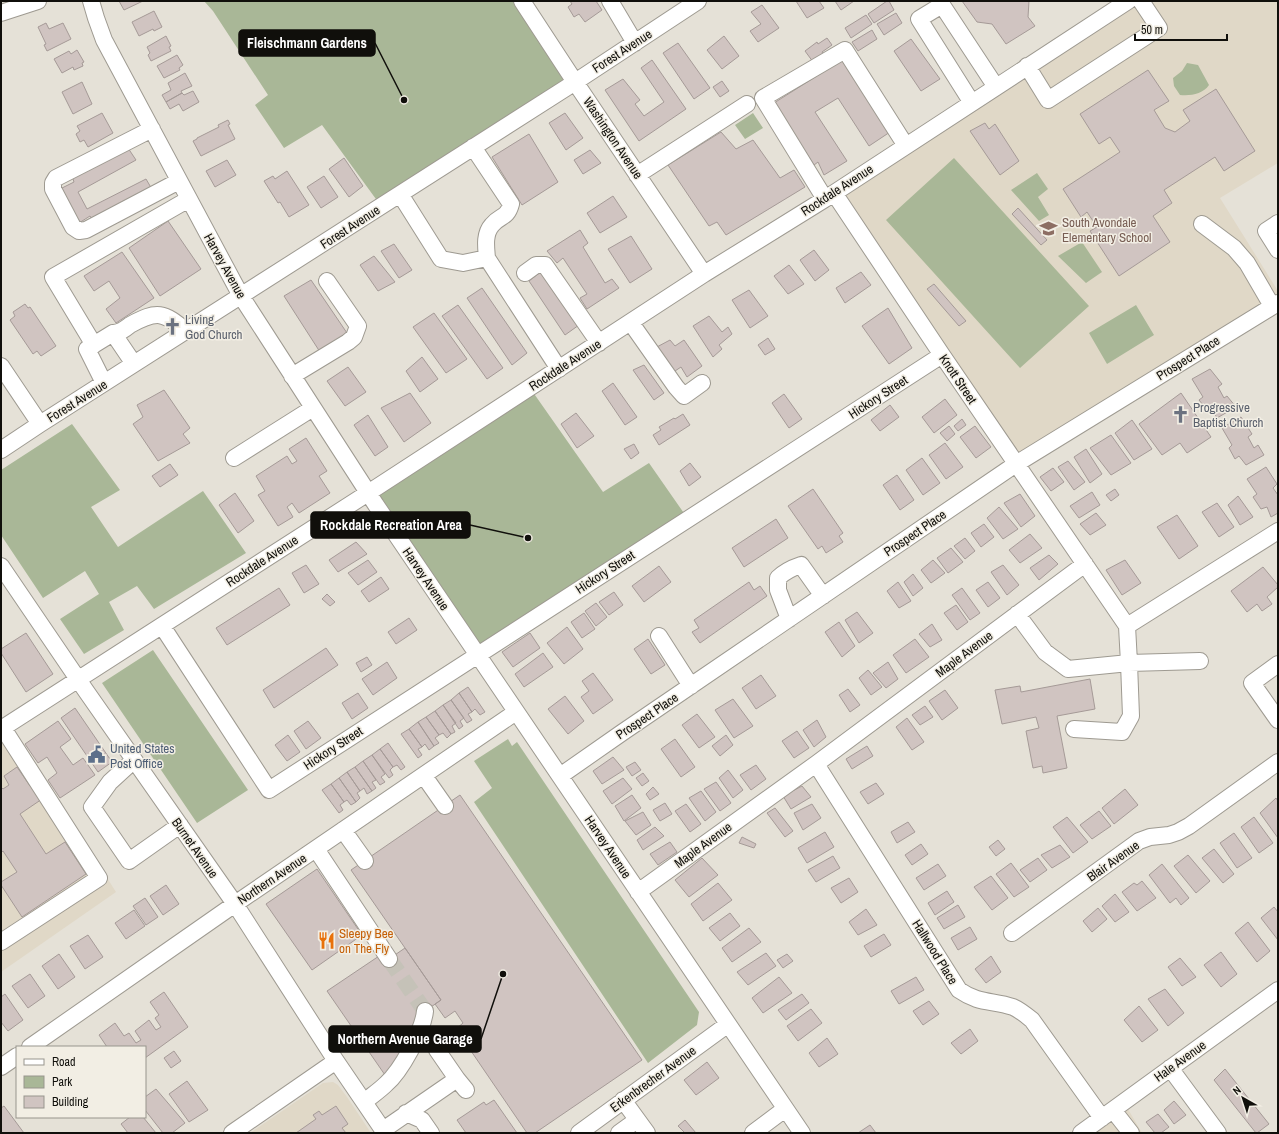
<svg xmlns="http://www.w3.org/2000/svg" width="1279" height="1134" font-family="'Archivo Narrow',sans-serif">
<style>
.built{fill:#e0d8c7}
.green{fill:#a9b797}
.building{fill:#d0c4c1;stroke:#a59a97}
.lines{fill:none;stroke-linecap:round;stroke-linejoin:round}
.minor-tunnel{stroke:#c5c2b8;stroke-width:16;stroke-dasharray:16 8;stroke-linecap:butt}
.minor-casing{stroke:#9e9a91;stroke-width:18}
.minor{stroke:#fff;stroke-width:16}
.labels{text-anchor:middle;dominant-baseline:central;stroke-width:3;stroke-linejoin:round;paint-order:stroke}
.street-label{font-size:13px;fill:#100f0b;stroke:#f2eee4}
.education-label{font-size:13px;fill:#785e54;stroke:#f2eee4;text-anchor:start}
.worship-label{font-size:13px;fill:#5b616d;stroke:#f2eee4;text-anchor:start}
.service-label{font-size:13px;fill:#4e5e75;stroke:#f2eee4;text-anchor:start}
.food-label{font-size:13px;fill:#c56008;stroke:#f2eee4;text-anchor:start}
.leader{fill:none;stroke:#100f0b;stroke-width:1.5}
.callout-dot{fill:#100f0b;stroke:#f2eee4;stroke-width:1.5}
.callout{fill:#100f0b;stroke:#100f0b;stroke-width:1.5}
.callout-label{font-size:14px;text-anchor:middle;font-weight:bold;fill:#fff}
</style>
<rect width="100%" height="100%" fill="#e5e1d7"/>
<path class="built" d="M1128 1H1278V163L1220 198 1278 291V303L1016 464 834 193Z
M9 724 116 892 1 972V729Z
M333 1082 338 1085 347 1097 371 1133H250L323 1083Z
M1128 1109 1142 1133H1095Z"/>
<path class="green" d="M204 1H522L575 82 381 206 322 125 284 148 255 105 268 95 213 11Z
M1187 63 1198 65 1209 85C1203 94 1191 96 1180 95L1174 86 1173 78 1182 71Z
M753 113 763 128 745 139 735 125Z
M954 158 1089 306 1020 368 886 220Z
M1037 173 1048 189 1038 197 1049 215 1039 221 1011 190Z
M1082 242 1102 272 1086 283 1058 256Z
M1136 305 1154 335 1107 364 1089 333Z
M530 388 603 492 649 463 688 519 477 655 368 493Z
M72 424 120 490 91 507 118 547 203 491 246 553 154 609 137 586 109 602 124 630 84 654 60 619 99 594 85 571 43 598 1 535V470Z
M153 650 248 790 197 823 102 683Z
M508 739 512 746 517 742 699 1012 697 1025 648 1063 474 802 492 788 474 761Z"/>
<path class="building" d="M119 1H143L124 10Z
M570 1H596L602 10 585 22 579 14 574 17 568 7 572 4Z
M796 1H819L824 8 807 18Z
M835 1H854L841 10Z
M887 1H889L894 10 874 23 868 14Z
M962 1H1029L1028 17 1035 26 1006 44 992 24 977 22Z
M762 5 779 28 758 42 750 31 761 24 751 12Z
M154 11 162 27 154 31 153 29 139 36 132 22Z
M896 13 902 23 884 35 877 24Z
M866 15 872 24 851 38 845 28Z
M46 23 49 29 63 23 71 39 47 51 44 45 46 44 38 27Z
M872 30 877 39 858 51 852 42Z
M166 36 171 46 169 47 171 51 151 61 148 55 150 53 147 47Z
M724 36 739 56 722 69 707 50Z
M827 38 832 45 822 52 826 58 816 66 805 51 817 42 818 44Z
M911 39 940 79 921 91 894 51Z
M678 43 710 88 694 99 663 53Z
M77 50 84 62 82 63 83 66 74 70 73 67 62 73 54 59 69 51 71 54Z
M177 55 183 65 179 68 180 70 164 78 157 66Z
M652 60 686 109 639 141 605 90 623 79 640 100 635 104 644 116 664 102 641 68Z
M842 60 890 132 869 146 838 98 815 112 847 161 824 175 818 162 814 165 774 103Z
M1148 70 1169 101 1154 110 1165 128 1175 132 1190 121 1183 110 1216 89 1255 151 1224 171 1215 157 1164 190 1172 203 1153 216 1170 242 1119 276 1090 231 1097 227 1087 212 1081 217 1063 189 1120 152 1110 137 1099 144 1080 114Z
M185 73 192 86 181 91 182 93 166 102 162 95 171 90 168 83Z
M722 81 729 91 720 97 713 87Z
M82 82 92 104 73 114 62 92Z
M193 91 199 102 183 111 179 104 170 109 166 102 182 93 184 95Z
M102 113 113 133 88 147 84 140 80 142 76 134 80 131 77 126Z
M565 113 583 138 566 150 549 123Z
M228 120 230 124 228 125 235 139 201 156 193 141 197 139V138L219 127 218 125Z
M985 123 989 129 995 124 1019 161 1000 175 970 131Z
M721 132 736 149 753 140 780 178 794 170 805 187 726 235 717 222 709 226 668 165Z
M529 134 558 182 522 205 492 157Z
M128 148 136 160 78 192 87 209 146 179 153 191 93 221 90 216 79 223 60 189 74 182 72 176Z
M590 150 601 163 583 174 574 160Z
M344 158 363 186 349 197 329 169Z
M227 160 236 175 215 187 206 171Z
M287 171 309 205 289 217 280 202 278 203 264 181 273 176 275 179Z
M324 176 338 197 321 208 307 187Z
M613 196 627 217 600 233 587 213Z
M1018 208 1047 240 1041 245 1012 214Z
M168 221 201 269 160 296 129 248Z
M580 230 588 243 583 247 605 283 612 279 619 288 587 309 580 298 587 294 563 258 557 263 547 251Z
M631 236 652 269 630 283 608 249Z
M394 244 412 270 399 278 381 251Z
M814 250 829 270 815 281 800 260Z
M122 252 154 298 116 323 106 309 120 298 109 281 94 291 84 276Z
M374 256 395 282 378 291 360 265Z
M789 265 804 284 788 294 774 276Z
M542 271 579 325 565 335 529 281Z
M861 272 871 285 845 303 836 288Z
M311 280 347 333 320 352 284 296Z
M934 284 966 321 959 326 927 289Z
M482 288 527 353 512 365 467 298Z
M749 290 768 316 750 328 732 300Z
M25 304 28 308 30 307 56 346 41 356 37 351 33 354 10 320 15 316 13 312Z
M458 305 503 368 487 379 442 316Z
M888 308 912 348 889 364 862 326Z
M434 313 467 359 446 373 413 327Z
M709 316 722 332 728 327 732 334 719 345 722 349 713 357 693 326Z
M768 338 775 349 765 355 758 345Z
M670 340 675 346 684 340 702 366 687 377 681 367 672 373 655 348Z
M422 357 438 379 420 392 406 371Z
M644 365 664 393 654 400 633 370Z
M348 367 366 392 345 406 327 381Z
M1210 369 1222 384 1218 387 1224 398 1227 396 1236 407 1217 418 1211 407 1207 410 1199 400 1203 397 1192 379Z
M613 383 637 417 625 425 602 391Z
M164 390 190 428 183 434 190 443 158 461 133 424 143 417 137 405Z
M410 393 431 423 404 442 381 408Z
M1181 393 1211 437 1187 453 1180 443 1162 455 1139 424Z
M784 394 802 419 789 428 772 403Z
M945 399 957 415 934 433 922 417Z
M890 405 899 417 880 431 871 420Z
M576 413 594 436 577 448 561 424Z
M683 414 690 425 659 445 653 435 661 430 659 427 674 418 675 419Z
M368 415 388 447 375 456 354 425Z
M1241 417 1252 434 1248 437 1254 448 1258 445 1264 455 1246 465 1239 456 1235 459 1229 448 1232 445 1222 428Z
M962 419 966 425 958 431 954 426Z
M1132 420 1152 449 1134 460 1115 433Z
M949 426 955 434 947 441 940 433Z
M975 426 991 447 976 458 960 437Z
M1111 435 1131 463 1111 475 1090 448Z
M306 438 327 471 319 476 330 493 299 513 292 503 287 507 293 517 278 526 258 495 265 491 256 476 287 456 292 464 297 461 289 449Z
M945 443 963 467 946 479 929 455Z
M634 444 639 453 631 459 624 449Z
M1086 449 1102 474 1090 483 1074 457Z
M922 458 940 483 923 495 906 470Z
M1068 461 1085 482 1074 490 1058 467Z
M690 463 701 477 689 486 680 471Z
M170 464 178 475 160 487 152 476Z
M1266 467 1277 484 1273 488 1278 495V513L1271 517 1267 507 1261 509 1253 497 1257 494 1247 479Z
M1053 468 1064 482 1051 491 1040 477Z
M897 475 914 500 900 510 883 485Z
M813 489 843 533 839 536 843 542 826 553 822 546 818 549 788 506Z
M1115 489 1119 495 1111 501 1106 495Z
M1092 492 1100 505 1079 518 1070 506Z
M235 493 254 521 238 533 219 505Z
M1020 494 1035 516 1021 527 1004 503Z
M1238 496 1253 517 1240 525 1228 505Z
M1217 503 1234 527 1219 537 1202 512Z
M999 507 1018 529 1003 539 987 518Z
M1096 513 1106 525 1090 535 1080 524Z
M1177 515 1198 546 1179 559 1157 527Z
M776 519 788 538 744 567 732 548Z
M984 524 994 537 981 547 971 533Z
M1030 534 1042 548 1020 563 1009 550Z
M965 538 975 551 965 559 954 546Z
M356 542 367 554 338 572 329 560Z
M951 548 963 562 948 573 937 558Z
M1049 555 1058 564 1039 580 1030 568Z
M368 560 377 572 358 585 348 573Z
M933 560 945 573 931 583 921 570Z
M1125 560 1141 583 1122 595 1106 570Z
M306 565 319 584 304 593 292 573Z
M1003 565 1019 585 1007 595 991 572Z
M659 566 671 582 644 602 632 586Z
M1263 567 1278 585V587L1267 597 1272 604 1262 611 1257 604 1247 612 1231 591Z
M913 574 923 588 913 596 904 582Z
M381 577 389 589 369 602 361 591Z
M749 582 754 590 760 586 767 596 700 643 692 632 699 628 694 620Z
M898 582 911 601 899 608 887 591Z
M988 582 1000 598 988 607 976 590Z
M279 588 290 605 227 645 216 628Z
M962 588 980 613 970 620 952 595Z
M614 592 623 605 609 615 599 602Z
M327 594 335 602 330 606 322 599Z
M596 603 607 617 596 626 585 611Z
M956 605 968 622 957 630 944 613Z
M857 612 873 633 859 643 845 620Z
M584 613 595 629 582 638 571 622Z
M409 618 417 630 396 644 388 632Z
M839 622 855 646 842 657 825 632Z
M932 624 942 640 930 647 919 634Z
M567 627 583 649 564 664 547 643Z
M26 633 53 674 26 692 1 653V649Z
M530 633 540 648 513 667 502 652Z
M648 639 665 665 651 674 634 649Z
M915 639 929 657 906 673 893 655Z
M326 648 338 665 274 708 263 690Z
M543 653 553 667 524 687 515 674Z
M367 657 372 665 361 672 356 663Z
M387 662 397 678 373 695 362 679Z
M888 662 898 679 886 688 873 673Z
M868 670 882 687 871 695 859 678Z
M593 673 613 700 593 714 581 697 589 691 582 681Z
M761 675 776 696 756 709 742 688Z
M1090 679 1095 709 1057 716 1067 768 1043 773 1042 766 1033 768 1026 731 1039 728 1036 717 1002 724 995 690 1020 686 1021 692Z
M468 687 485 712 480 715 475 709 472 712 459 693Z
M848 689 860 705 850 712 839 695Z
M945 690 958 708 942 720 929 701Z
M358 693 368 708 352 719 342 703Z
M459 693 472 712 468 714 472 720 467 723 451 700Z
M565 696 584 721 568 734 548 709Z
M733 699 753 726 734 738 715 710Z
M451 700 464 718 460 721 463 726 459 729 443 705Z
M443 705 456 723 452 726 455 732 451 734 435 711Z
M925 706 933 717 920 725 912 715Z
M75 708 112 762 98 772 61 718Z
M435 711 451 734 447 738 443 733 439 735 426 717Z
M697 714 715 737 699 748 682 725Z
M426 717 439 735 435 738 439 743 434 746 418 722Z
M907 718 924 742 912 750 896 727Z
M817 720 826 737 814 747 803 730Z
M58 721 71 739 60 747 73 765 83 758 95 775 60 798 48 780 57 773 47 757 38 763 25 744Z
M308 721 321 738 306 749 294 731Z
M418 722 434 746 429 750 425 744 422 747 409 729Z
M409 729 422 747 418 749 422 755 418 758 401 734Z
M797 731 809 748 794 758 782 741Z
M288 735 300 752 287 761 275 745Z
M726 735 733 745 720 756 712 746Z
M675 739 695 767 681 777 661 749Z
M388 743 405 767 401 770 397 765 393 767 380 749Z
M867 746 873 756 852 769 846 759Z
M380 749 393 767 390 770 393 775 389 778 372 755Z
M372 755 385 774 381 777 385 782 380 785 363 761Z
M613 757 624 770 602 784 593 771Z
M363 761 376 780 372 782 376 788 372 791 355 767Z
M635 762 641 770 632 776 626 767Z
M756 765 766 779 751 790 740 775Z
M17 767 30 786 35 783 45 797 20 814 46 854 65 842 86 874 22 917 1 885V882L17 872 3 851 1 853V787L3 789 9 785 4 776Z
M355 767 372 791 367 794 364 788 360 791 347 772Z
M728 770 743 790 733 798 719 778Z
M347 772 360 791 357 793 360 798 356 802 339 778Z
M643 773 649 781 642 786 636 778Z
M339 778 356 802 351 805 347 800 344 802 331 784Z
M623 778 632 789 612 804 603 791Z
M716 782 731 803 720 811 704 789Z
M876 783 884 794 868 804 860 792Z
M331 784 344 802 340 805 343 810 339 813 322 790Z
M802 786 811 797 791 809 783 796Z
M653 787 659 794 650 800 646 794Z
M1125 789 1138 805 1114 824 1102 808Z
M701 791 716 812 705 821 689 798Z
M460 795 642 1060 535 1133H527L456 1029 463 1023 455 1011 445 1018 435 1004 441 1000 351 870Z
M632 795 641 808 624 821 615 806Z
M1276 798 1278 801V838L1260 813Z
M665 803 672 814 660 821 653 810Z
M686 804 701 824 690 832 675 811Z
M812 804 821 818 803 830 794 813Z
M775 808 793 831 785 837 767 813Z
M1099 811 1111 826 1092 839 1080 825Z
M643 812 651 825 636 835 625 821Z
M1067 817 1088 842 1073 853 1053 827Z
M1254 817 1273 843 1259 853 1241 827Z
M908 822 915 832 897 843 891 832Z
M655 827 664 836 643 850 637 840Z
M825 832 834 847 807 863 798 848Z
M1234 833 1252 858 1237 868 1220 843Z
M742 837 756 844 754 848 739 843Z
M998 840 1005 849 996 856 989 847Z
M670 842 677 852 658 865 650 854Z
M921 844 928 854 912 865 905 855Z
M1060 845 1070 857 1052 868 1041 855Z
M1214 849 1234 874 1223 883 1202 858Z
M1188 855 1210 881 1196 893 1174 866Z
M833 856 840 868 816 882 808 870Z
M702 858 718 875 689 897 675 880Z
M1038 858 1047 870 1030 882 1020 870Z
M1011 863 1029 887 1014 897 996 874Z
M938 864 946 876 924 890 916 878Z
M1162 864 1189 898 1181 905 1176 898 1170 903 1149 875Z
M317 869 362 935 312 970 266 904Z
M991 876 1008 898 992 910 974 887Z
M849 878 858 892 841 903 831 888Z
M1142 881 1156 898 1137 911 1122 892 1134 883 1137 885Z
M718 883 732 900 703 921 691 904Z
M166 885 179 904 163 915 150 896Z
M947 891 954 902 935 915 928 903Z
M1115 894 1129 912 1115 922 1102 906Z
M145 898 158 917 146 925 133 906Z
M958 905 965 917 944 929 937 918Z
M1274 907 1278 912V940L1261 918Z
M1098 908 1107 919 1092 932 1083 921Z
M866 909 877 925 858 935 849 922Z
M134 910 145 926 126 939 115 923Z
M730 913 740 926 720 941 709 928Z
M1248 922 1270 951 1257 962 1235 933Z
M970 927 977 939 958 950 951 938Z
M749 928 761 942 732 962 722 948Z
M884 934 891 945 871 957 864 946Z
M88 935 103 957 85 969 70 946Z
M405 948 441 1000 418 1016 396 1064 385 1075 327 991 385 952 389 959Z
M1221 952 1237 974 1221 987 1204 965Z
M766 953 776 966 748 985 737 972Z
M59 954 75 977 58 989 42 966Z
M787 954 793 961 783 968 777 960Z
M991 956 1001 972 986 983 975 969Z
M1180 958 1196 977 1182 986 1168 967Z
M30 974 45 996 28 1008 12 986Z
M779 977 792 993 763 1013 752 998Z
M916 977 924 990 899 1004 891 991Z
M1165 989 1184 1013 1168 1026 1148 999Z
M164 992 188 1027 145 1058V1047H107L99 1035 115 1023 124 1036 129 1033 136 1043 141 1040 135 1031 149 1020 156 1030 161 1027 155 1018 159 1015 150 1002Z
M5 994 23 1020 8 1031 1 1022V997Z
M802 994 809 1003 786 1020 778 1010Z
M929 1001 939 1014 923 1025 913 1011Z
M1139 1006 1158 1030 1142 1042 1124 1020Z
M811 1009 822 1023 798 1041 787 1026Z
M970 1029 978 1041 961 1054 951 1043Z
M827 1038 838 1054 819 1067 809 1053Z
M174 1051 181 1061 171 1068 164 1058Z
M707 1062 719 1078 696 1095 684 1080Z
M1225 1069 1269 1124 1257 1133H1256L1214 1080Z
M187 1081 208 1110 189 1122 169 1094Z
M156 1089 185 1123 172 1133H163L145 1110V1097Z
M494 1100 517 1133H466L457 1120 484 1102 486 1105Z
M1174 1101 1186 1115 1174 1124 1164 1110Z
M4 1106 24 1133H1V1108Z
M336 1106 348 1124 342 1128 346 1133H296L316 1119 313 1115 319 1111 322 1115Z
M1158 1114 1169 1127 1161 1133H1155L1146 1122Z
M130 1117H143L156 1133H128L121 1124Z
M685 1120 696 1133H685L678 1126Z
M870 1125 876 1133H858Z"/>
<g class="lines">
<path class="minor-tunnel" d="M389 959 425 1011"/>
<defs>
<path id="minor" d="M91 1 96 18 104 40 241 296 376 505 802 1133
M522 1 575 82 704 274
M610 1 635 43
M1 13 38 1
M1027 66 1048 100 1159 28 1141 1
M972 103 919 19 942 5 996 87
M152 129 56 178 53 183V189L73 227 79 231 86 230 179 181
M473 147 511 204C507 219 500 215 492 225 484 234 486 247 487 258L559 369
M637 175 747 104
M834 193 942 355 1127 626
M400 194 441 259 463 263 487 258
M825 199 763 98 845 50 906 146
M1278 223 1266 231 1278 250
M1202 224 1234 248 1247 263 1272 306
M525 273 536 265H545L599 343
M631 323 676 387 684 396 702 383
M113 333 134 364
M94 345 53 277 189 199
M1 366 40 424
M292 376 348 342 354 337 358 326 327 281
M104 383 87 349 113 333C120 333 125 329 130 325 157 310 164 312 186 331
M1 450 40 424 566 88 698 1
M234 458 313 408
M1 566 86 691 235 904 336 1061 385 1133
M1017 614 1045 652 1068 669 1129 663 1127 626
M789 619 778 590V578C785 571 792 568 801 565L823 596
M162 626 269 790 942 355
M1127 626 1278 531
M659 636 691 686
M1278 664 1252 683 1278 720
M1 729 368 493 704 274 825 199 1128 1
M1074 729 1122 732 1131 716 1129 663 1200 661
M134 760 110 782 92 807 129 861 180 825
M816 764 959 990C979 1004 992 1000 1013 1007 1020 1010 1026 1015 1032 1020L1102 1118
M424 776 445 806
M560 776 623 732 1016 464 1278 303
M343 830 365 861
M316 849 389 959
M638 892 816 764 1085 564
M1012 933 1139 841 1150 837 1169 835 1178 832 1189 826 1278 762
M1 942 99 878 3 728
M30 1047 235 904 516 712
M1 1067 17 1056
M1170 1068 1218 1133
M457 1079 466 1090
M623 1100 647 1133
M364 1102C371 1096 379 1091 386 1084 401 1071 423 1031 425 1011
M1113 1110 1131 1133
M406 1113 422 1120 431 1133
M383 1130 457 1079 437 1050
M232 1133 336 1061
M579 1133 727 1025
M619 1133 637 1120
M753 1133 785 1109
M1081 1133 1278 990"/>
</defs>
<use href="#minor" class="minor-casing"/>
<use href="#minor" class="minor"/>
</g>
<defs>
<symbol id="school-bare" viewBox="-9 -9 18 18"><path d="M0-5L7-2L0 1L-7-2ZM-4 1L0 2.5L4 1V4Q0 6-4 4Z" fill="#8d6e63" stroke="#f2eee4" stroke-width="2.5" paint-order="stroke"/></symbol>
<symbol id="church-bare" viewBox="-9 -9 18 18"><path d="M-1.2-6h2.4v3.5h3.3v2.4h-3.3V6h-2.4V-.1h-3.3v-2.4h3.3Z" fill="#6b7280" stroke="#f2eee4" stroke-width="2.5" paint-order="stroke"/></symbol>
<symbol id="civic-bare" viewBox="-9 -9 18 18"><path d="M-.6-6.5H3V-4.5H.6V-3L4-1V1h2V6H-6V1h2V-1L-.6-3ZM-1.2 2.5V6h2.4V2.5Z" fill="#5c6f8a" stroke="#f2eee4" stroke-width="2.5" paint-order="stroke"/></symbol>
<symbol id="restaurant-bare" viewBox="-9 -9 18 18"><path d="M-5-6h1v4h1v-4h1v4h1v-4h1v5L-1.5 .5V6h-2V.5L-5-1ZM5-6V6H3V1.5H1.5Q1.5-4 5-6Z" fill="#e8710a" stroke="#f2eee4" stroke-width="2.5" paint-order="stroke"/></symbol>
</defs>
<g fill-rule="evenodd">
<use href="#school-bare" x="1036" y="216" width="25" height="25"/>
<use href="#church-bare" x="160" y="314" width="25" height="25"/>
<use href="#church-bare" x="1168" y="402" width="25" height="25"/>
<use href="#civic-bare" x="84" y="742" width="25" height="25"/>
<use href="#restaurant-bare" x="314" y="928" width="25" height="25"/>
</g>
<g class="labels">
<g class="street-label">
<text transform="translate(622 51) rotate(-33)">Forest Avenue</text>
<text transform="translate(613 138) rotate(56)">Washington Avenue</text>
<text transform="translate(837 190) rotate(-33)">Rockdale Avenue</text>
<text transform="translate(350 227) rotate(-33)">Forest Avenue</text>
<text transform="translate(225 266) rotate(61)">Harvey Avenue</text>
<text transform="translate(1188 358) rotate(-32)">Prospect Place</text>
<text transform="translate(565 365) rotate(-33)">Rockdale Avenue</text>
<text transform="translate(958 379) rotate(56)">Knott Street</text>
<text transform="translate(878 397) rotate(-33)">Hickory Street</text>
<text transform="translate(77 401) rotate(-32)">Forest Avenue</text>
<text transform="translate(915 533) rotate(-34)">Prospect Place</text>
<text transform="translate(262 561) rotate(-33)">Rockdale Avenue</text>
<text transform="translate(605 572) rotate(-33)">Hickory Street</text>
<text transform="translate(426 579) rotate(56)">Harvey Avenue</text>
<text transform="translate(964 654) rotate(-37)">Maple Avenue</text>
<text transform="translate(647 716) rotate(-34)">Prospect Place</text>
<text transform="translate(333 748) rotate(-33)">Hickory Street</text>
<text transform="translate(703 845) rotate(-36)">Maple Avenue</text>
<text transform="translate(608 847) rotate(56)">Harvey Avenue</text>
<text transform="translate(195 848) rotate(55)">Burnet Avenue</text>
<text transform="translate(1113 861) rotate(-35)">Blair Avenue</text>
<text transform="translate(272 879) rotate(-34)">Northern Avenue</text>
<text transform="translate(935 952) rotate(58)">Hallwood Place</text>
<text transform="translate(1180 1061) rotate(-36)">Hale Avenue</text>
<text transform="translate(653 1079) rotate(-36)">Erkenbrecher Avenue</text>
</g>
<g class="education-label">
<text x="1062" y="222">South Avondale<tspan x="1062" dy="15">Elementary School</tspan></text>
</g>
<g class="worship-label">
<text x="185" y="319">Living<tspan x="185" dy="15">God Church</tspan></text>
<text x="1193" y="407">Progressive<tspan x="1193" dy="15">Baptist Church</tspan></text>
</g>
<g class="service-label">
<text x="110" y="748">United States<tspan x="110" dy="15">Post Office</tspan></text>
</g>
<g class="food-label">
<text x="339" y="933">Sleepy Bee<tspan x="339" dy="15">on The Fly</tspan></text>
</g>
</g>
<path class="leader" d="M404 100L375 43M528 538L470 525M503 974L481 1039"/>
<g class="callout-dot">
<circle cx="404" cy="100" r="4"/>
<circle cx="528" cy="538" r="4"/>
<circle cx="503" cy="974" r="4"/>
</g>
<g class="callout">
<rect x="239" y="30" width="136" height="26" rx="4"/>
<rect x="311" y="512" width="159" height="26" rx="4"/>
<rect x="329" y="1026" width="152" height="26" rx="4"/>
</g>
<g class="callout-label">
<text x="307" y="48">Fleischmann Gardens</text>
<text x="391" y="530">Rockdale Recreation Area</text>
<text x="405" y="1044">Northern Avenue Garage</text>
</g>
<rect width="1279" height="1134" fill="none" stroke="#100f0b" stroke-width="4"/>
<rect x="16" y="1046" width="130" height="72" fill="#f2eee4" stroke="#98958d"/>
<rect x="24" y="1059" width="20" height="6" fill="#ffffff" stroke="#98958d"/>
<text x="52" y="1066" font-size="12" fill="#100f0b">Road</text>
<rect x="24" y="1076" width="20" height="12" fill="#a9b797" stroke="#98958d"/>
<text x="52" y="1086" font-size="12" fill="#100f0b">Park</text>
<rect x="24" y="1096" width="20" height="12" fill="#d0c4c1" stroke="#98958d"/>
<text x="52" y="1106" font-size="12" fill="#100f0b">Building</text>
<g transform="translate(1243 1098) rotate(321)" stroke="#f2eee4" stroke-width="3" paint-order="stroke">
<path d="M0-3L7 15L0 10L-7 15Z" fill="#100f0b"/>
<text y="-6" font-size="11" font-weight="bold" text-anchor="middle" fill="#100f0b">N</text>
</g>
<path d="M1135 34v6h92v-6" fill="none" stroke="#100f0b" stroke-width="2"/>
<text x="1141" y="34" font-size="12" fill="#100f0b" stroke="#f2eee4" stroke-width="3" paint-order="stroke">50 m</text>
</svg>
